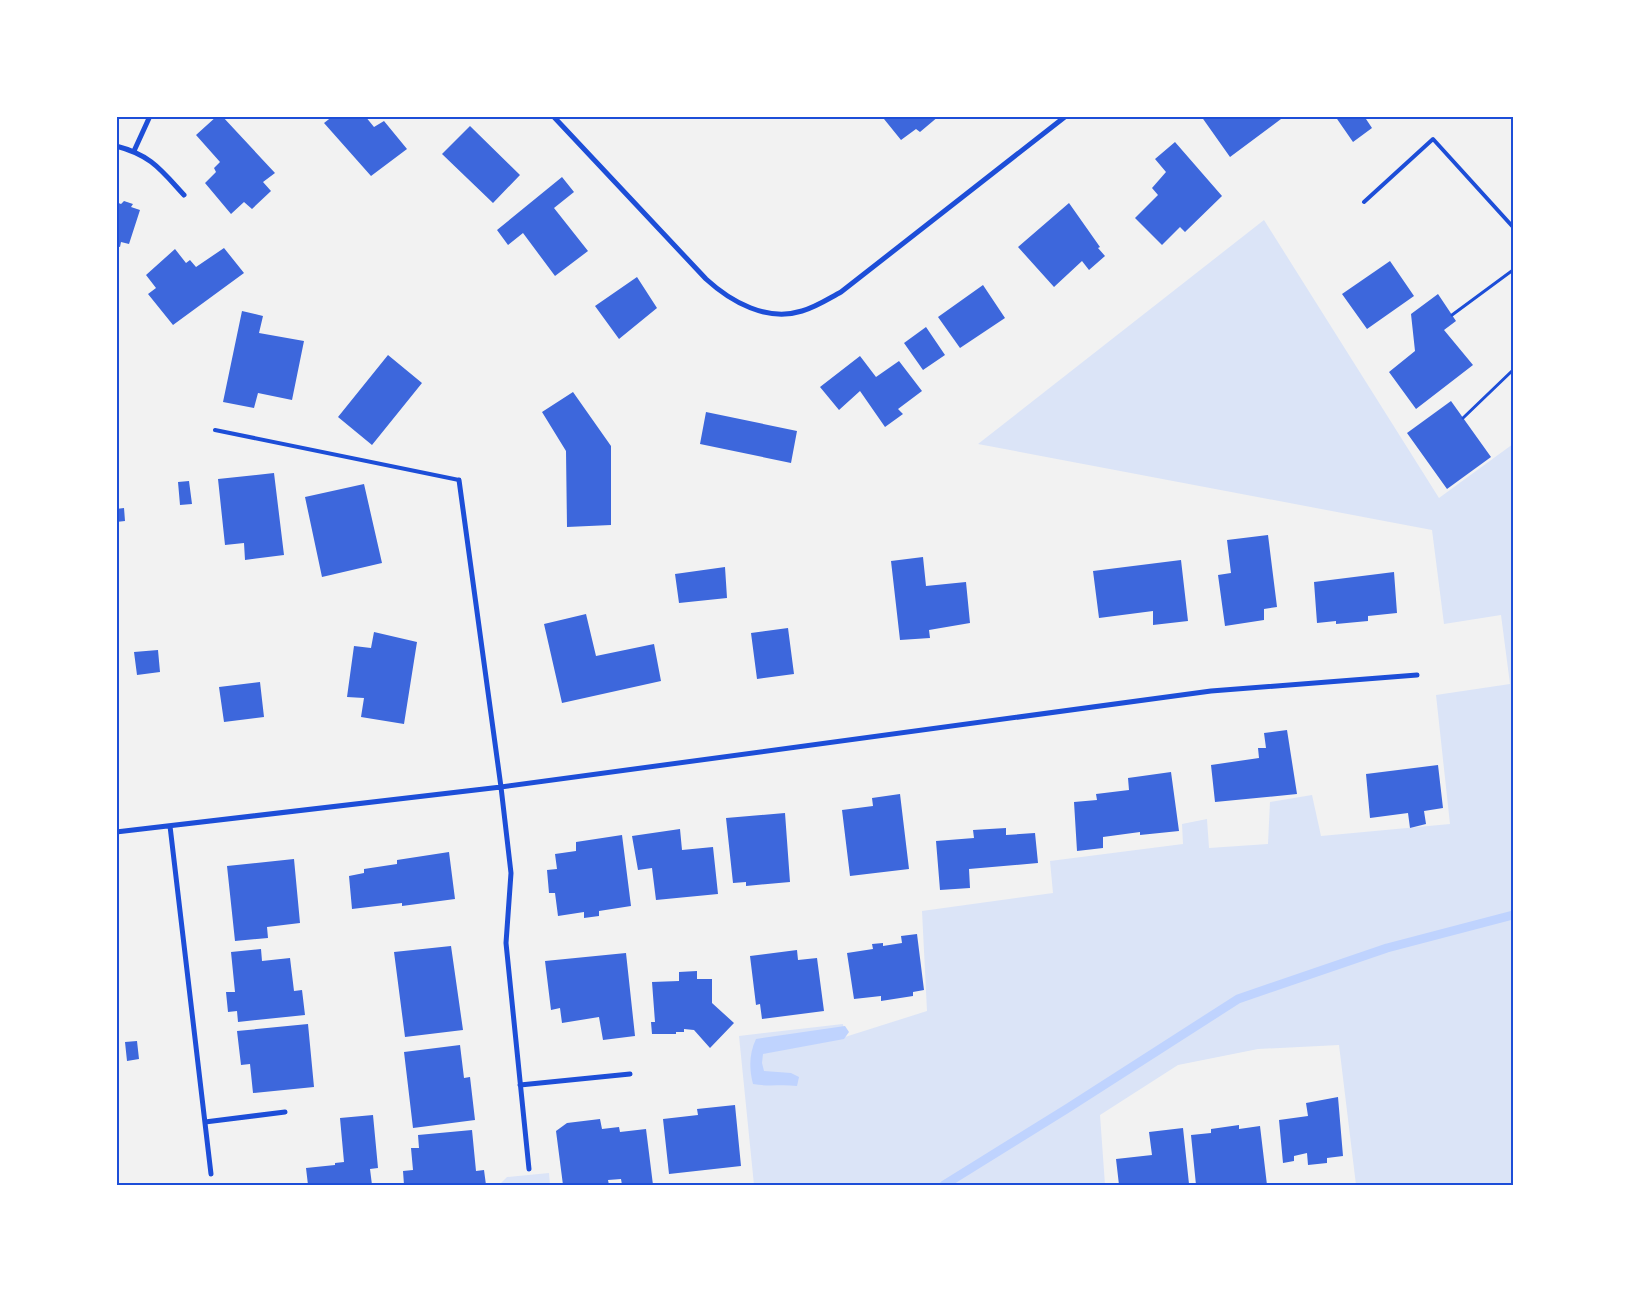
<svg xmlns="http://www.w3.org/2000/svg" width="1629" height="1301" font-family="'Noto Sans',sans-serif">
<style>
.green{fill:#dbe4f7}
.water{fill:#bfd3fe}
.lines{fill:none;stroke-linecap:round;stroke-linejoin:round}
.stream{stroke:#bfd3fe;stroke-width:9}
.building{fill:#3d67dc}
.path{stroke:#1d4ed8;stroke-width:3}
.service{stroke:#1d4ed8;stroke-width:4}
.minor{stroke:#1d4ed8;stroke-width:5}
.neatline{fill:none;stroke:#1d4ed8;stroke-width:2}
</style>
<rect width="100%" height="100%" fill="#f2f2f2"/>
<path class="green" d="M1264 220 1439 498 1513 444V1185H1356L1339 1045 1258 1049 1178 1065 1100 1115 1105 1185H754L739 1036 843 1024 845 1037 927 1011 922 911 1053 893 1050 861 1183 844 1182 824 1207 819 1209 848 1268 844 1270 802 1312 795 1321 836 1450 824 1436 695 1510 684 1501 615 1444 624 1432 530 978 444Z
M549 1173 550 1185H499L507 1177Z"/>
<path class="water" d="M845 1026 849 1032 844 1039 763 1054 762 1063 764 1071 791 1073 799 1077 797 1086C782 1084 768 1087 753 1084 749 1068 749 1054 756 1039Z"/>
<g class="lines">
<path class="stream" d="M944 1185 1068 1108 1238 999 1387 948 1513 915"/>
</g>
<path class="building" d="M217 116H222L275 173 263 182 271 191 252 209 244 202 231 214 205 183 216 172 214 168 220 162 196 135Z
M333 116H365L374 127 384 121 407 149 371 176 324 123Z
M887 116H939L920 132 916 129 901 140 884 119Z
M1201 116H1285L1230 157Z
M1335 116H1364L1372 128 1353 142Z
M470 126 520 175 493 203 442 154Z
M1175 142 1222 196 1185 232 1180 227 1162 245 1135 218 1158 195 1152 188 1166 172 1155 159Z
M562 177 574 192 554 208 588 251 555 276 523 233 508 245 497 230Z
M124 201 133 204 131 207 140 210 129 244 121 242 120 247 116 246V202L121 204Z
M1069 203 1100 247 1098 248 1105 256 1089 270 1082 261 1054 287 1018 247Z
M224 248 244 273 173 325 148 294 156 288 146 275 175 249 186 263 190 260 196 267Z
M1390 261 1414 296 1367 329 1342 294Z
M637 277 657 308 619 339 595 306Z
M983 285 1005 318 960 348 938 317Z
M1438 294 1456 321 1444 330 1473 365 1416 409 1389 372 1415 351 1411 314Z
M242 311 263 316 259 333 304 341 292 400 258 393 254 408 223 402Z
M926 327 945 355 923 370 904 343Z
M388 355 422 383 372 445 338 417Z
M860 356 876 377 899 361 922 391 898 409 903 414 885 427 860 391 839 410 820 387Z
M573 392 611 446V525L567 527 566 451 542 412Z
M1451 401 1491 457 1447 489 1407 433Z
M706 412 797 431 791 463 700 444Z
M274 473 284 555 245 560 244 543 225 545 218 479Z
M189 481 192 504 180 505 178 482Z
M364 484 382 563 322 577 305 497Z
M124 508 125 521 116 522V509Z
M1268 535 1277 607 1264 609V620L1225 626 1218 575 1231 573 1227 540Z
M923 557 926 586 966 582 970 623 929 630 930 638 900 640 891 561Z
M1181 560 1188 621 1153 625V611L1099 618 1093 571Z
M725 567 727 598 679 603 675 574Z
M1394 572 1397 613 1368 616V621L1336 624V621L1317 623 1314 582Z
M586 614 596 656 654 644 661 681 562 703 544 624Z
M788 628 794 674 757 679 751 633Z
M374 632 417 642 404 724 361 717 364 698 347 697 354 646 371 648Z
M158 650 160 672 137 675 134 652Z
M260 682 264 717 224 722 219 687Z
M1287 730 1297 794 1215 802 1211 765 1259 758 1258 748H1266L1264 733Z
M1438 765 1443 808 1424 811 1426 824 1410 828 1408 813 1370 818 1366 774Z
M1171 772 1179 831 1140 835V832L1103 837V848L1077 851 1074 802 1097 800 1096 794 1129 790 1128 778Z
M900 794 909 869 850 876 842 810 873 806 872 798Z
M785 813 790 882 746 886V882L733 883 726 818Z
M1006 828V835L1035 833 1038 863 969 869 970 888 940 890 936 841 974 838 973 830Z
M680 829 682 850 713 847 718 894 656 900 652 868 638 870 632 836Z
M622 835 631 906 599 911V916L584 918V912L558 916 555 893H549L547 870 557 869 555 854 576 851V842Z
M449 852 455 899 402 906V903L352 909 349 876 364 873V869L397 864V860Z
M294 859 300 923 267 927 268 938 235 941 227 866Z
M917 934 924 990 913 992V996L881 1001V996L854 999 847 953 873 949 872 944 883 943V946L902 943 901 936Z
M451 946 463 1030 405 1037 394 952Z
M261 949 262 961 290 958 294 991 302 990 305 1015 238 1022 237 1011 228 1012 226 992H235L231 952Z
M797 950 798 960 817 958 824 1011 762 1019 760 1004 756 1005 750 956Z
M626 953 635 1036 603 1040 599 1017 562 1023 560 1008 551 1010 545 961Z
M697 971V979H712V1003L734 1023 710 1048 694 1030 684 1029V1032H676V1034H652L651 1022H655L652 982 679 981V972Z
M308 1024 314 1087 253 1093 250 1064 241 1065 237 1031Z
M137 1041 139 1059 127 1061 125 1042Z
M460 1045 464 1078 470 1077 475 1120 413 1128 404 1052Z
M1338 1097 1343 1156 1327 1158V1163L1308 1165 1307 1153 1294 1156V1161L1283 1163 1279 1120 1308 1116 1306 1103Z
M735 1105 741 1166 669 1174 663 1119 698 1115 697 1109Z
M373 1115 378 1168 370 1169 372 1185H308L306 1168 335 1165V1163L344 1162 340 1118Z
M600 1119 602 1129 619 1127 620 1132 646 1129 653 1185H622L621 1179 608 1180 609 1185H563L556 1131 567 1123Z
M1239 1125V1129L1260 1126 1267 1185H1196L1191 1135 1211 1133V1129Z
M1183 1128 1189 1184 1119 1185 1116 1159 1152 1155 1149 1132Z
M472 1130 476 1171 484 1170 486 1185H404L403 1171 413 1170 411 1148H419L418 1135Z"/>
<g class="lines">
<path class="path" d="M1452 315 1513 270
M1463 418 1513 370"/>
<path class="service" d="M1364 202 1433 139 1513 227
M215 430 459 480"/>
<path class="minor" d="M553 116 706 279C731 302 767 322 802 311 816 307 828 299 841 292L1066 116
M116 146C151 155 161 170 184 195
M134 151 150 116
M459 480 501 787 511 873 506 943 529 1169
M170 826 211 1174
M116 832 501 787 1211 691 1417 675
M520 1085 630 1074
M205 1122 285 1112"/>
</g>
<rect width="1629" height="1301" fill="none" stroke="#ffffff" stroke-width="235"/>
<rect x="118" y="118" width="1394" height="1066" class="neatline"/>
</svg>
